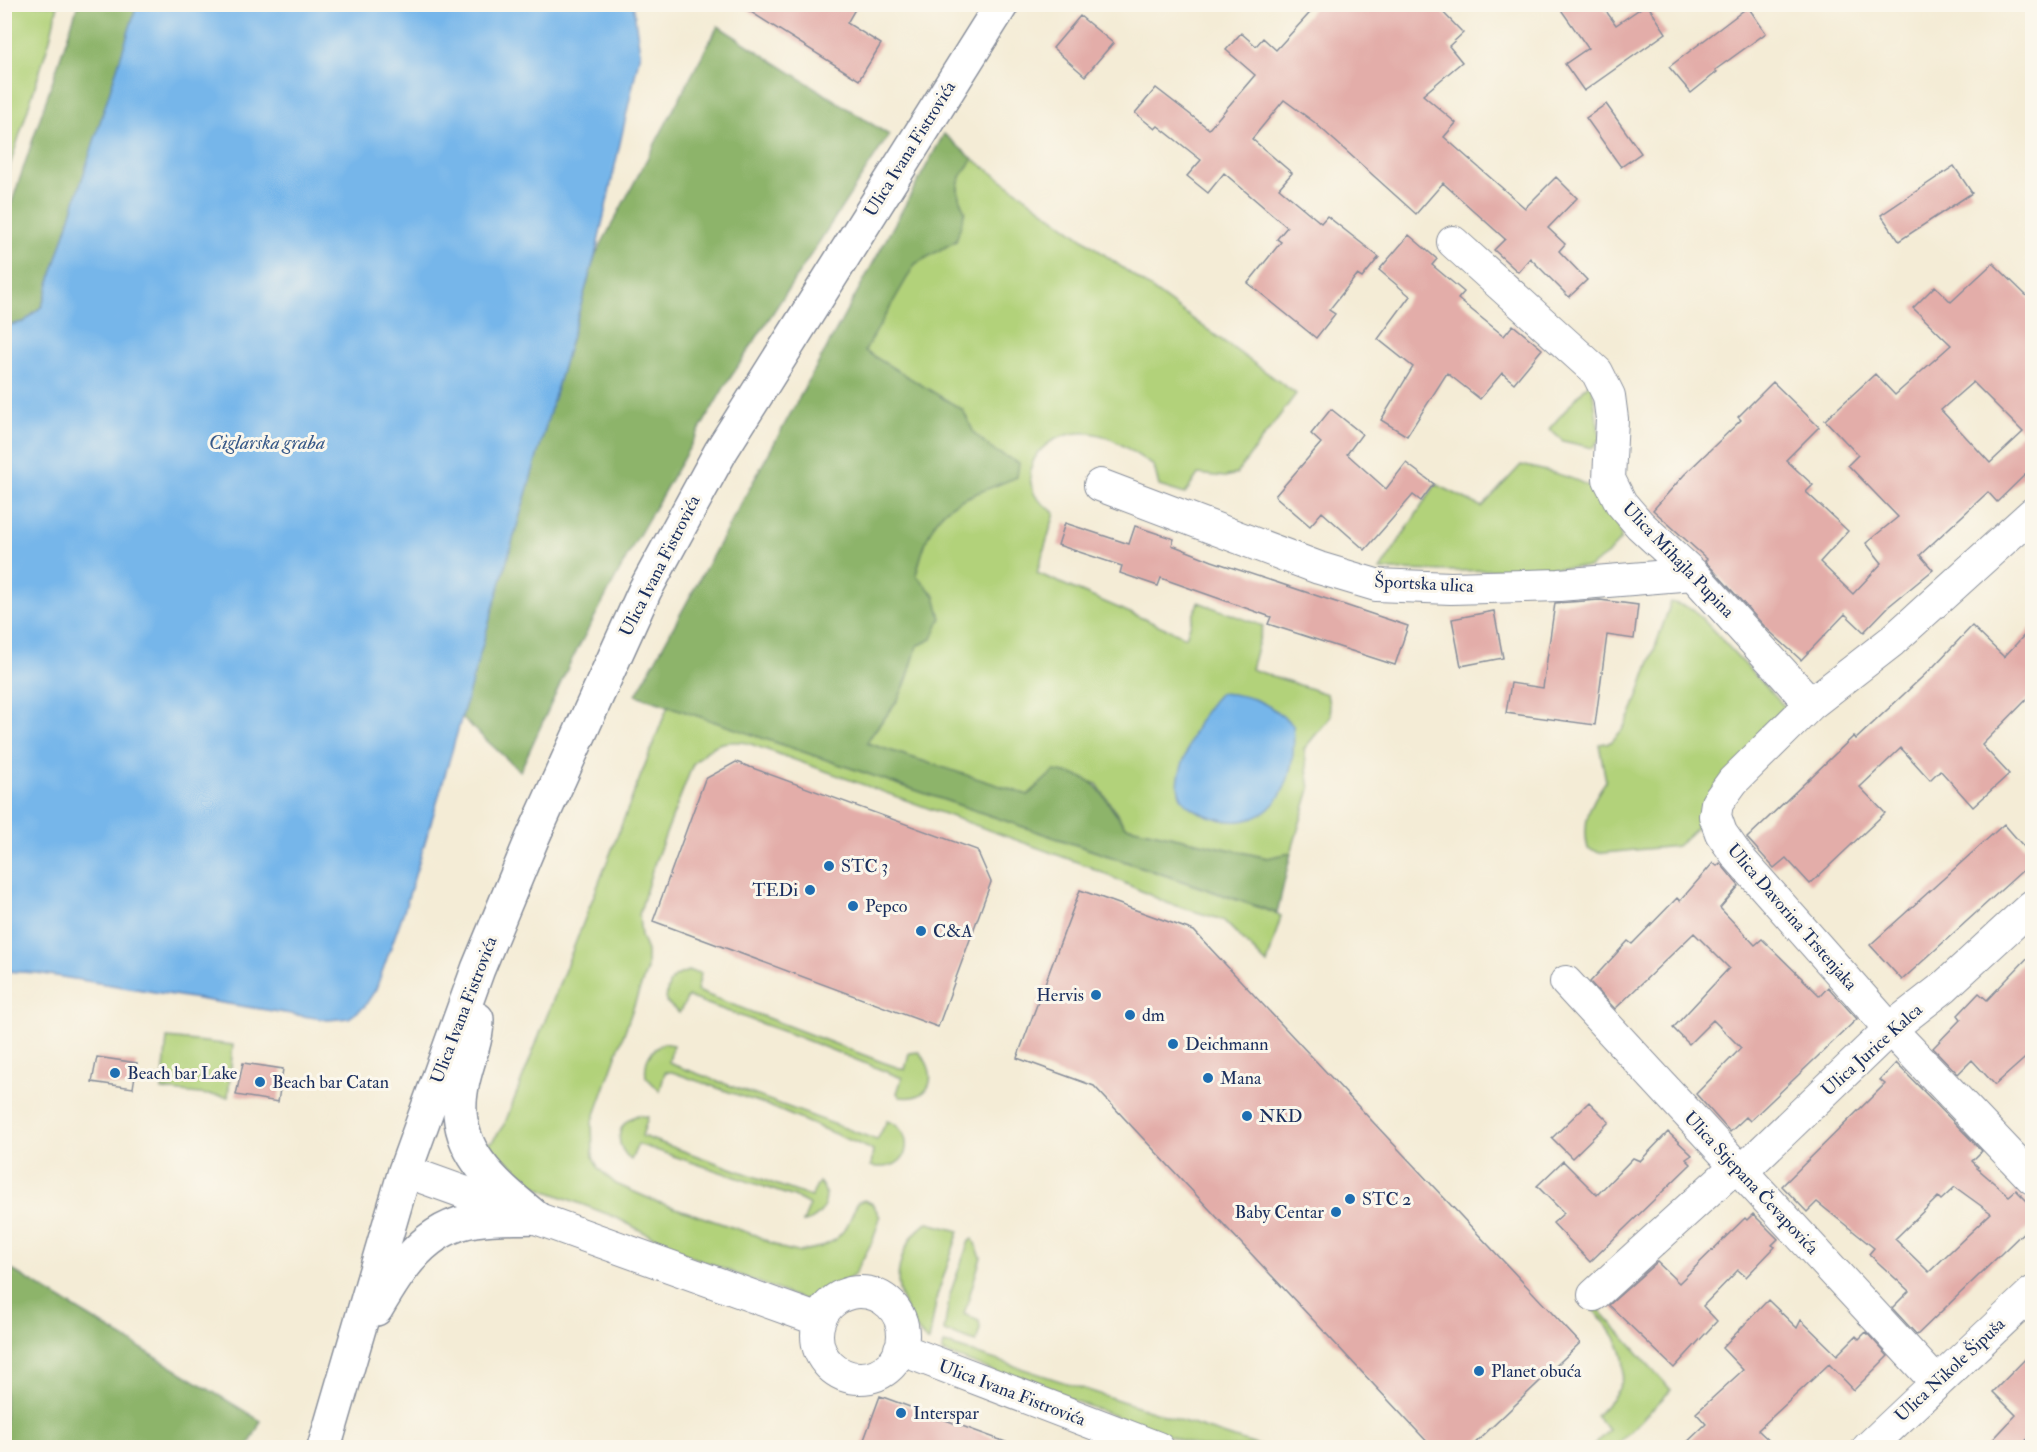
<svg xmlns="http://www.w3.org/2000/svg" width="2037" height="1452" font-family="'IM FELL Double Pica',serif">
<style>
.green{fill:#b2d27a;stroke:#66806c;stroke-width:1.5}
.forest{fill:#8db46a;stroke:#547264;stroke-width:1.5}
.water{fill:#76b6ea;stroke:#4872a4;stroke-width:1.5}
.building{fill:#e3ada9;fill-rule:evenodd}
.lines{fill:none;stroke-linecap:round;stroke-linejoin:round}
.street-casing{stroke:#888e9a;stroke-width:34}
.primary-casing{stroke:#888e9a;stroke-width:36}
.street{stroke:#fff;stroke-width:32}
.primary{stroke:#fff;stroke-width:33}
.poi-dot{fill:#1f6fb2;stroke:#fbf7ec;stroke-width:2}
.labels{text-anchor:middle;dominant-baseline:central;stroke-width:6;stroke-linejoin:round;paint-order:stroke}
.street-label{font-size:18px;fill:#1b2f5e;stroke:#fbf7ec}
.poi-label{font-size:18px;fill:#1b2f5e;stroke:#fbf7ec;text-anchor:start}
.water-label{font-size:20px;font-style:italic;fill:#365888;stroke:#fbf7ec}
</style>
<rect width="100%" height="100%" fill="#fbf7ec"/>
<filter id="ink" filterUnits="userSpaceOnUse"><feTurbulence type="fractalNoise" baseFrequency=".0167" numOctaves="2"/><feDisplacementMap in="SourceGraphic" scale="12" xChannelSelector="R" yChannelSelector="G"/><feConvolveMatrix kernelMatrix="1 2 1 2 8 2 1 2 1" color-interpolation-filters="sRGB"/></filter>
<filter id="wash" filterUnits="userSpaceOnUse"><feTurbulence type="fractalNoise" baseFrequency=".008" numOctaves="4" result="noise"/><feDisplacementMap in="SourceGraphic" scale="24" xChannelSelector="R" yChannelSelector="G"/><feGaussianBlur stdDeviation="1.35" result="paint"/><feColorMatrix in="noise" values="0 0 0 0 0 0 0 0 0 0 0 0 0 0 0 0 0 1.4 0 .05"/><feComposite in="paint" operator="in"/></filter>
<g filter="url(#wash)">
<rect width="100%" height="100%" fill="#f4ecd6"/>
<path class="green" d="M5 4 58 5 50 39 5 181Z
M973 159 1296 394 1236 474 1225 477 1198 474 1185 494 1159 486 1154 466C1136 455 1111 434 1089 433 1054 430 1017 457 1035 495 1039 502 1049 508 1055 513L1037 573 1186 637 1198 602 1263 626 1251 669 1327 694 1331 716 1304 749 1310 789 1291 853 1268 858 1125 826 1097 784 1054 771 1028 795 867 743C875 728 886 718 895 704 906 687 911 666 917 646L932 639 935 596 916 575C926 536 933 508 974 495L993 450 974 433 963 410 864 351 915 264 956 241 959 177Z
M1591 381 1600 438 1593 448 1563 441 1549 429Z
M1521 465C1565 476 1619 483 1621 539L1608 554 1589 567 1456 571 1380 570 1436 484 1482 507Z
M1671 602 1693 609 1786 708 1703 822 1677 846 1604 853 1588 849C1581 822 1591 802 1606 781L1599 744 1611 742 1622 730 1632 713Z
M668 706 1275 913 1281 916 1267 964 1223 920 1167 903 1088 866 748 743C721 739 712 744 693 764L653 867 639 915 641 936 647 951V969L592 1123 593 1157 599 1169 616 1184 655 1201 755 1235 781 1248 797 1252 821 1247 835 1240 846 1228 858 1202 865 1200 873 1204 880 1217 873 1240 854 1275 828 1294 804 1300 685 1254 615 1217 518 1180 494 1161 485 1143 492 1142 505 1123Z
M689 971 701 973 697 991 882 1062 905 1070 909 1053 919 1052C939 1074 933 1101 900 1097L897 1093 902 1078 796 1036 688 997 679 1013 666 1002C667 983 670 976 689 971Z
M167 1038 233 1045 228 1097 162 1090Z
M664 1043 673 1045 669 1062 674 1065 877 1140 887 1121C914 1128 916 1174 871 1166L873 1150 769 1106 672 1072H665L660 1091 646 1077C644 1061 649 1051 664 1043Z
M638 1115 648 1117 642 1136 811 1197 819 1182C834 1196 822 1220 803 1222L810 1205 797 1198 638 1144 631 1160C614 1145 615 1124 638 1115Z
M928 1223 959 1231 937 1296 929 1342C915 1332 902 1306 899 1289 895 1266 908 1233 928 1223Z
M973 1239 981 1257 964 1314 979 1321 980 1329 976 1342 944 1331 950 1294 969 1241Z
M1597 1307 1671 1390 1615 1447 1591 1448 1609 1430 1596 1416C1603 1408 1612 1400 1618 1390 1634 1361 1614 1330 1593 1310Z
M944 1344 953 1346 1262 1447H1199L942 1352Z"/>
<path class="forest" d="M78 5H159L42 306 24 322 5 326 4 214 12 202Z
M718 26 889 135 725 386 635 542 570 663 520 771 461 717 595 256Z
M944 134 973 159C958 179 952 187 965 211L956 241 915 264 865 351 963 410 974 433 993 450 1019 463 1017 477C951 505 935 498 916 575L935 596 941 618 932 639 917 646C911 667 906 687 895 704 886 718 874 728 867 743L1028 795 1054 771C1105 778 1097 793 1125 826L1267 858 1291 853 1277 913 636 695Z
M4 1265 261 1421 248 1447H5Z"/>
<path class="water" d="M633 4 640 53 595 256 436 806 405 908 376 989 364 1007 349 1018 328 1020 37 973 5 971V326L24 322 42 306 137 5Z
M1220 693C1253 695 1269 703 1293 725 1299 785 1269 843 1201 813 1192 809 1181 802 1179 791 1176 779 1183 763 1187 751 1194 728 1203 711 1220 693Z"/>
<g id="blocks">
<path class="building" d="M738 4H858L847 23 881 44 859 80Z
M1318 4H1435L1463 33 1449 46 1462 62 1423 95 1456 123 1444 137 1525 208 1556 177 1577 198 1548 228 1565 244 1559 251 1587 280 1569 297 1530 258 1518 272 1494 250 1505 239 1443 183 1416 214 1314 122 1284 100 1252 139 1292 173 1279 188 1321 223 1327 216 1379 257 1362 278 1357 275 1329 310 1335 314 1316 338 1248 283 1281 242 1277 239 1287 227 1224 173 1208 193 1187 176 1201 160 1158 126 1155 129 1135 113 1156 88 1209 129 1255 75 1226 50 1241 33 1256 46 1263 38 1276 50Z
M1557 4H1601L1616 25 1647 4 1666 33 1584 91 1565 64 1588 48Z
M1748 7 1766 33 1715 70 1717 72 1691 93 1669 67Z
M1080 16 1113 43 1085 76 1053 48Z
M1606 104 1641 153 1621 167 1586 118Z
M1954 166 1972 193 1899 241 1881 215Z
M1409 235 1437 259 1432 265 1464 292 1458 299 1504 336 1513 325 1542 349 1514 383 1502 373 1480 399 1447 373 1407 436 1381 420 1413 367 1378 339 1410 296 1379 270Z
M1993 263 2032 301V468L1997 502 1988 492 1920 555 1933 570 1889 606 1864 632 1845 614 1801 660 1766 628 1705 561 1707 559 1653 510 1684 475 1741 420 1738 417 1773 382 1819 427 1786 460 1813 485 1806 492 1848 531 1820 562 1853 594 1882 563 1866 543 1898 517 1848 465 1858 455 1825 420 1875 374 1895 395 1951 345 1913 308 1935 286 1951 302ZM1973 382 2023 432 1990 463 1941 410Z
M1331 409 1362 434 1347 454 1386 489 1406 463 1434 484 1421 501 1413 495 1365 550 1322 512 1310 526 1275 496 1321 443 1311 434Z
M1065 523 1129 544 1135 526 1174 539 1172 545 1212 561 1408 626 1395 665 1268 624 1271 617 1161 578 1158 586 1120 573 1122 566 1058 545Z
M1600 600 1638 605 1634 639 1607 635 1595 725 1506 713 1511 683 1543 688 1555 603Z
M1494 611 1503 658 1461 666 1452 619Z
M1972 626 2004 657 2032 627V694L1982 745 2009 774 1973 807 1940 770 1930 780 1901 748 1860 787 1885 813 1810 884 1786 858 1774 868 1747 838 1854 736 1856 739 1934 666Z
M736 762 977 850 991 882 938 1027 653 921 705 779Z
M2004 824 2032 856V862L1902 980 1870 945Z
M1713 863 1717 866 1720 863 1739 886 1720 908 1755 945 1762 939 1820 996 1828 987 1857 1019 1750 1121 1746 1117 1730 1132 1696 1094 1741 1048 1713 1020 1689 1044 1673 1028 1729 968 1694 933 1615 1009 1590 982 1628 941 1632 944 1677 898 1680 901Z
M1080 890 1194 931 1580 1343 1470 1448H1433L1094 1086 1017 1058Z
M2032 953V1052L1995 1085 1972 1060 1958 1074 1933 1048 1961 1019 1958 1015 1979 993 1987 1000Z
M97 1057 137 1063 133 1088 92 1082Z
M243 1063 283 1069 278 1102 236 1095Z
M1896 1063 1982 1151 1972 1161 1978 1167 1977 1168 2009 1196 2016 1190 2032 1206V1224L1917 1335 1892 1308 1909 1291 1869 1254 1874 1248 1817 1202 1807 1212 1782 1186 1885 1084 1880 1080ZM1955 1187 1991 1213 1929 1272 1895 1239 1938 1197 1941 1200Z
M1589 1102 1609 1122 1572 1158 1552 1138Z
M1668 1132 1692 1155 1686 1159 1691 1164 1590 1262 1553 1223 1564 1213 1537 1186 1563 1161 1597 1195 1633 1158 1640 1161Z
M1753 1214 1778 1239 1772 1245 1775 1247 1746 1277 1738 1270 1703 1306 1717 1321 1674 1368 1609 1305 1657 1262 1679 1283 1745 1218 1747 1220Z
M1768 1300 1797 1328 1801 1320 1837 1355 1856 1336 1859 1339 1866 1332 1888 1356 1854 1390 1829 1364 1758 1430 1777 1448H1681L1706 1424 1696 1413 1743 1370 1722 1348Z
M2032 1352V1434L2019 1448H1985L2016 1415 1993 1392Z
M880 1396 1014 1445V1448H861Z"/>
</g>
</g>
<g filter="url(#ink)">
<use href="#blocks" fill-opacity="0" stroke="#888e9a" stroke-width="1.5"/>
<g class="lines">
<defs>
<path id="street" d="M1453 242 1597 372 1609 396 1612 419 1609 479 1621 503 1640 525 1693 574 1811 704
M1100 485 1319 568 1376 585 1451 588 1559 585 1693 574
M2032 514 1892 641 1811 704 1733 781 1717 803 1715 816 1721 833 1738 857 1890 1029 2032 1178
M1566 982 1937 1383
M405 1171 819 1320
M1741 1172 1890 1029 1944 987 2032 906
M817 1335a43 43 0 1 1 86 0a43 43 0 1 1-86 0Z
M1594 1295 1736 1166
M900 1349 1158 1448
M1868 1448 2032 1293"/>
<path id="primary" d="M477 1019C477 1044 464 1067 461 1092 452 1150 495 1184 535 1217
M376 1309C400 1269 424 1228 475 1220 494 1217 515 1218 535 1217
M324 1448 405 1171 478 969 532 839 645 590 721 451 1002 4"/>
</defs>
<use href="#street" class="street-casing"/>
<use href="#primary" class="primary-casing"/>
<use href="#street" class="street"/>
<use href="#primary" class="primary"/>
</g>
</g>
<g class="poi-dot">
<circle cx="829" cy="866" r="6"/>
<circle cx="810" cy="890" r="6"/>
<circle cx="853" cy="906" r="6"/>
<circle cx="921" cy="931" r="6"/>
<circle cx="1096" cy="995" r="6"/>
<circle cx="1130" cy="1015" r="6"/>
<circle cx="1173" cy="1044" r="6"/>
<circle cx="115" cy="1073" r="6"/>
<circle cx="1208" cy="1078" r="6"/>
<circle cx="260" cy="1082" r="6"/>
<circle cx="1247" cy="1116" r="6"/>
<circle cx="1350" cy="1199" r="6"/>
<circle cx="1336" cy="1212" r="6"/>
<circle cx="1479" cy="1371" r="6"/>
<circle cx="901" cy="1413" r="6"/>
</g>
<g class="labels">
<g class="street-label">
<text transform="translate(910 149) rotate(-58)">Ulica Ivana Fistrovića</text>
<text transform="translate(1678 560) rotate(46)">Ulica Mihajla Pupina</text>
<text transform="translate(660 566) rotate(-63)">Ulica Ivana Fistrovića</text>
<text transform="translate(1424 584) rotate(3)">Športska ulica</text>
<text transform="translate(1792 917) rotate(49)">Ulica Davorina Trstenjaka</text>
<text transform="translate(464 1010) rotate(-69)">Ulica Ivana Fistrovića</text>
<text transform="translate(1872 1050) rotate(-42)">Ulica Jurice Kalca</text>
<text transform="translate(1751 1183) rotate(47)">Ulica Stjepana Čevapovića</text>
<text transform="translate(1950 1370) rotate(-43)">Ulica Nikole Šipuša</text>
<text transform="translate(1012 1393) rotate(21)">Ulica Ivana Fistrovića</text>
</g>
<g class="poi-label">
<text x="841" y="866">STC 3</text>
<text x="798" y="890" text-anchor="end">TEDi</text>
<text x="865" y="906">Pepco</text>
<text x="933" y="931">C&amp;A</text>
<text x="1084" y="995" text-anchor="end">Hervis</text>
<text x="1142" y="1015">dm</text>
<text x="1185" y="1044">Deichmann</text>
<text x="127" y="1073">Beach bar Lake</text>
<text x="1220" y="1078">Mana</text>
<text x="272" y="1082">Beach bar Catan</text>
<text x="1259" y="1116">NKD</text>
<text x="1362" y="1199">STC 2</text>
<text x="1324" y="1212" text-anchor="end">Baby Centar</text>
<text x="1491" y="1371">Planet obuća</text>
<text x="913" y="1413">Interspar</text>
</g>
<g class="water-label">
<text x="267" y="442">Ciglarska graba</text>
</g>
</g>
<rect width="2037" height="1452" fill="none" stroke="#fbf7ec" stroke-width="24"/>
</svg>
